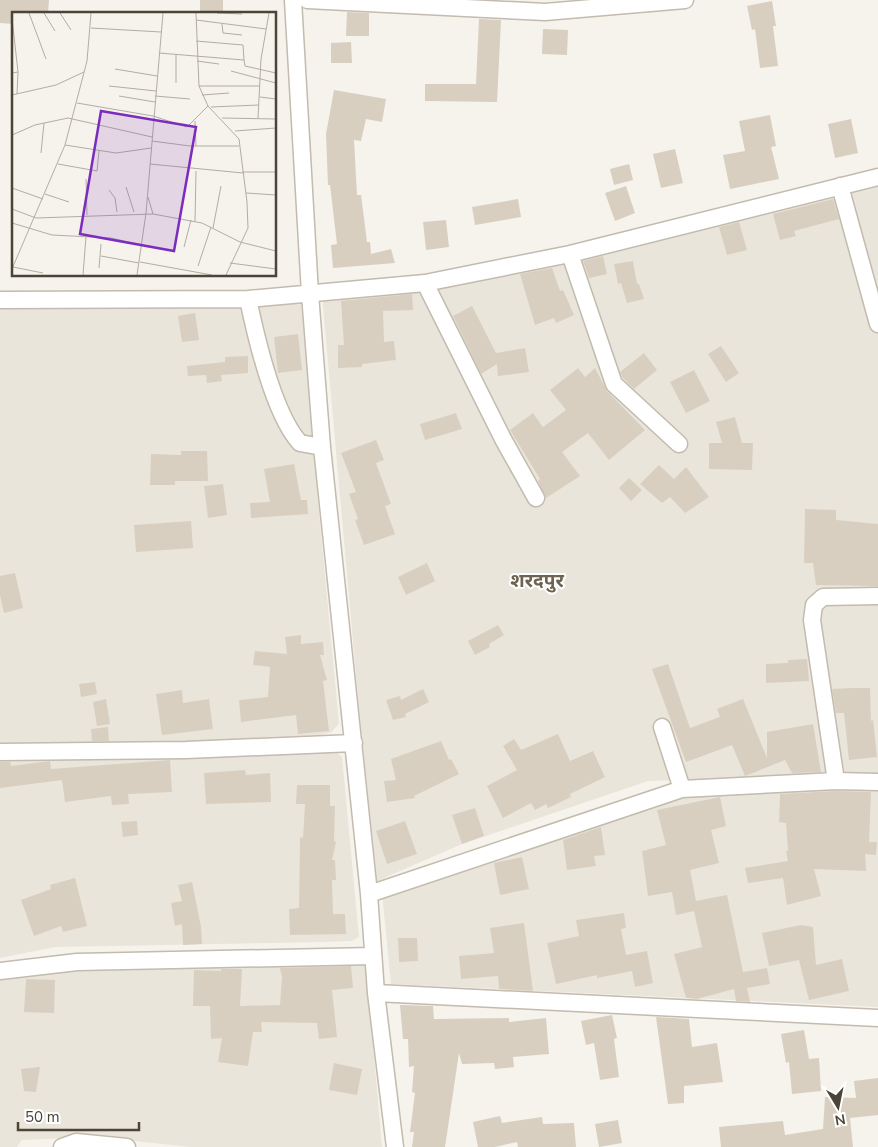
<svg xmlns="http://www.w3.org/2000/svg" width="878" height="1147" font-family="'Nunito Sans','Noto Sans Devanagari',sans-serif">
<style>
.residential{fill:#eae5da}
.building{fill:#d8cfc1}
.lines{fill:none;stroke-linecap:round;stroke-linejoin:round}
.street-casing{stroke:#c2bbae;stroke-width:19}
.street{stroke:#fff;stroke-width:16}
.labels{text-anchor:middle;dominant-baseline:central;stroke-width:4;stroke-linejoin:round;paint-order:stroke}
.neighbourhood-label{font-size:19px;font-weight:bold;fill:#6e6250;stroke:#fff}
.inset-road{fill:none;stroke:#b2ada4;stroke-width:1}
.view{fill:#7b2cbf;fill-opacity:0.15;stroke:#7b2cbf;stroke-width:2.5}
.inset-edge{fill:none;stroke:#4b4439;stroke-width:2.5}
</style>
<rect width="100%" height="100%" fill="#f6f3ec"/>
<path class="residential" d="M878 177V774L648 781 462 844 377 881 359 708 322 295 418 287Z
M0 297 303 301 318 502 339 723 332 732 321 735 225 741 0 746Z
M334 750 342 757 359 937 352 941 323 942 55 947 0 958V759Z
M671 786 878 788V1007L391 984 382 893 418 883 649 791Z
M366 964 382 1147H190L97 1137 22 1140 17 1147H0V968Z"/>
<path class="building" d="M0 0H49L48 14H14V24L0 23Z
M200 0H223V14H200Z
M772 1 776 26H773L778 66 760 68 755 29 752 30 747 6Z
M347 12 369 13V36H346Z
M479 19 501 20 497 102 425 101V84H476Z
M543 29 568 30 567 55 542 54Z
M351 42 352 63H331V43Z
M334 90 386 99 382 122 366 119 361 141 354 140 357 195H361L367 242H370L371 254 391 249 395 263 333 268 331 245 337 244 330 185H328L326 134Z
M770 115 776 146 771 147 779 179 730 189 723 155 745 151 739 121Z
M851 119 858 153 835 158 828 124Z
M675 149 683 183 661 188 653 154Z
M629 164 633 180 614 185 610 169Z
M626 186 635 213 615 221 605 193Z
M518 199 521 217 475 225 472 207Z
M833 199 839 219 794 231 796 236 780 240 773 214Z
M446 220 449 247 426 250 423 222Z
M739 222 747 250 727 255 719 227Z
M603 256 607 274 589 278 583 261Z
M633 261 637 284H639L644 299 627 303 621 283 618 284 614 264Z
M552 268 560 291 563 290 574 315 556 323 554 318 535 325 520 274Z
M412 294 413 310 383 311 384 342 394 341 396 360 362 364V367L338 368V345H344L341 301Z
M472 306 496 353 525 348 529 372 498 376 497 364 481 374 453 316Z
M195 313 199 340 182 342 178 316Z
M298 334 302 370 278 373 274 337Z
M721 346 739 373 726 382 708 354Z
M644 353 657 370 634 389 623 378 620 372Z
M248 356V373L221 375 222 381 207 383 206 375 188 376 187 366 225 362V357Z
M578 368 585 377 595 368 607 391 645 430 609 460 588 433 562 452 580 476 546 498 538 481 540 479 510 430 533 413 543 427 566 410 550 390Z
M694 370 710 401 686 413 670 382Z
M456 413 462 429 425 440 420 424Z
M735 417 742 443H753L752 470 709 469V443H722L716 422Z
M376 440 384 460 376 463 391 504 385 506 395 534 364 545 355 520 358 519 349 494 356 492 341 453Z
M181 451H207L208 481H175V485H150L151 454 181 455Z
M294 464 301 500H307L308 514 251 518 250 503 270 502 264 469Z
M659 465 674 479 686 467 709 497 685 513 670 497 662 503 640 484Z
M629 478 642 490 631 501 619 488Z
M223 484 227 515 208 518 204 486Z
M805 509 836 510V520L878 524V586L816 585 813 563H804Z
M191 521 193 548 136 552 134 525Z
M427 563 435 581 406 595 398 577Z
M15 573 23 608 4 613 0 595V576Z
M498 625 504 635 489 644 490 647 475 655 468 641Z
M301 635V644L323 642 324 655H320L327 680 323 681 329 731 298 734 296 715 241 722 239 700 268 697 270 667 253 665 255 651 287 654 285 637Z
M807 659 809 681 766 683V664L788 663V660Z
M668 664 690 728 720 717 717 709 743 699 767 758V732L813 724 821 772 792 773 785 760 745 776 732 745 686 762 652 669Z
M95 682 97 694 81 697 79 684Z
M851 688H870L871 721 873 720 877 757 849 760 844 713H836L832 689Z
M423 689 429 702 405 714 406 717 393 720 386 700 400 696 401 700Z
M182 690 183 703 209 699 213 729 162 735 156 694Z
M106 699 110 724 97 726 93 702Z
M108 727 109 741H92L91 729Z
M558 734 570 761 593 751 605 777 570 794 571 797 548 808 546 804 535 810 531 803 503 818 487 786 517 770 503 746 514 739 521 750Z
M441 741 449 760 451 759 459 774 414 796 415 798 387 802 384 781 396 780 391 759Z
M170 760 172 792 128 794 129 804 112 805 111 796 65 802 62 780 0 788V762H10L11 766 50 761 51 769Z
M245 770 246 775 270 773 271 802 206 804 204 773Z
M297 785H330V806H335L334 841 336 842 332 860H335L336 880H332L333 914H345L346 934 290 935 289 909 299 908 300 837 303 838 305 804H296Z
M836 791 871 792 869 842H877L876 855 865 854 866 871 814 869 821 896 787 905 783 878 748 883 745 868 788 861 786 851H788L786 823 779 822 780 794Z
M720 797 726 826 711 830 719 863 690 870 696 901 727 895 743 972 767 968 770 984 747 988 750 1002 736 1001 734 989 697 999 686 998 674 954 702 947 694 911 676 915 672 892 648 896 642 851 666 845 657 810Z
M475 808 484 836 462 844 452 815Z
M137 821 138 835 123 837 121 822Z
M405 821 417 854 387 864 376 831Z
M601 827 605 855 594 856 596 866 567 870 563 840Z
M522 857 529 889 500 895 494 863Z
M75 878 87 926 63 932 61 926 34 936 21 900 51 889 50 885Z
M192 882 201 927 202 944 183 945 182 924 175 926 171 903 182 901 178 885Z
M624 913 626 928 621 929 626 955 647 951 653 983 635 987 632 971 597 978V975L556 984 547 943 579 936 576 920Z
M524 923 533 991 499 989 498 976 461 979 459 956 494 953 490 928Z
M801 925 813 927 816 965 842 959 849 991 809 1000 799 960 769 966 762 933Z
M398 938H417L418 961 399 962Z
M351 966 353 988 332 990 337 1037 319 1039 317 1023 261 1022 262 1032H253L248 1066 218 1062 222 1038 211 1039 210 1006H193L194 970 221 971V969H242L240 1006 280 1005 282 977 280 968Z
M26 979 55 980 54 1013 24 1012Z
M400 1005 433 1006 434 1019 509 1018V1022L546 1018 549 1054 513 1057 514 1067 495 1069 494 1063 462 1064 459 1053 445 1147H412L414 1132H410L415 1093 412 1092 414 1066 409 1067 408 1039H403Z
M612 1015 617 1038 614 1039 619 1077 600 1080 594 1043 586 1045 581 1021Z
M656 1017 689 1019 692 1047 717 1043 723 1082 684 1086V1103L668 1104Z
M804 1030 809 1059 819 1058 821 1091 792 1094 789 1062 786 1063 781 1034Z
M334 1063 362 1069 357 1095 329 1090Z
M40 1067 36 1092 24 1091 21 1069Z
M878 1078V1115L850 1118 853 1147H721L719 1127 783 1121 785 1135 823 1129 825 1097 856 1098 854 1081Z
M500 1116 502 1123 542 1117 543 1124 574 1123 576 1147H518L517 1142 495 1147H478L473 1122Z
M618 1120 622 1143 599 1147 595 1124Z"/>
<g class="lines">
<defs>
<path id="street" d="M293 0 310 294 322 447 369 894 376 993 395 1147
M307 0 545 12 685 0
M840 186 878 324
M570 254 614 384 679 444
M425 283 503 439 536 498
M248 299C256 337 274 415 300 443L322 447
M0 300 248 299 425 283 570 254 878 177
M662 727 682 789
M0 752 186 750 354 743
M836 781 812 620 814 605 823 597 878 596
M369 894 682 789 836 781 878 782
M0 971 77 962 373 956
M376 993 878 1018
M62 1147 76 1142 127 1147"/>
</defs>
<use href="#street" class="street-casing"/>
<use href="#street" class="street"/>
</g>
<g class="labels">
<g class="neighbourhood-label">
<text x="537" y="581">शरदपुर</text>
</g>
</g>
<g transform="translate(12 12)">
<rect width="264" height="264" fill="#f6f3ec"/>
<path class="inset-road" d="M17 1 34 47M32 1 43 19M48 1 59 18M184 1 187 74 196 94 227 127 235 190 236 216 214 263M205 1 230 2M0 6 6 60 0 61M184 8 254 17M210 12 211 21 230 23M79 16 149 20M184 29 231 33 232 48M147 41 232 48 233 54 264 61M164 42V71M185 49 207 52M103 57 145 64M219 59 264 71M97 74 144 79M187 74H248M5 82 6 60M0 83 44 73 72 60M190 83 217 81M107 84 143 90M143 84 178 87M248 85 264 87M65 91 141 104 175 115 196 94M199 95 247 93M210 106 264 107M246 106 249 47 257 1M183 109 184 134M223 119 264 116M0 123 23 113 56 106 140 125M140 129 178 134H227M53 133 104 141 139 136M29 141 32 111M46 152 85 159 87 139M138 152 231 161M230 160H264M74 167 75 203M114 175 122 200M0 176 31 187M97 178 103 186 105 200M234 181 264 183M33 182 57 190M136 185 141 202M0 197 24 206 141 202 190 211 228 230 264 239M183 209 184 159M0 211 40 223 99 226 130 233M201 216 209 174M172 235 179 208M89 244 127 251M128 250 200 263M218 251 264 257M186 254 199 215M1 255 31 261M87 256 89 232M0 257 53 133 75 49 79 1M71 263 74 225M125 263 134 201 151 1"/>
<path class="view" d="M89 99 184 115 162 239 68 222Z"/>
<rect width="264" height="264" class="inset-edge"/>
</g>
<g transform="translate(838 1107) rotate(170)" stroke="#ffffff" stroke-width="4" paint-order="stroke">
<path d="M0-4L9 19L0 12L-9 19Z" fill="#4b4439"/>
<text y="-8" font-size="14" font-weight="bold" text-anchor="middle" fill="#4b4439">N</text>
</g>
<path d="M18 1122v8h121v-8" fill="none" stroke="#4b4439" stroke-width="2.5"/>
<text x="25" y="1122" font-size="15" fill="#4b4439" stroke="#ffffff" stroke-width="4" paint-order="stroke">50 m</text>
</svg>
